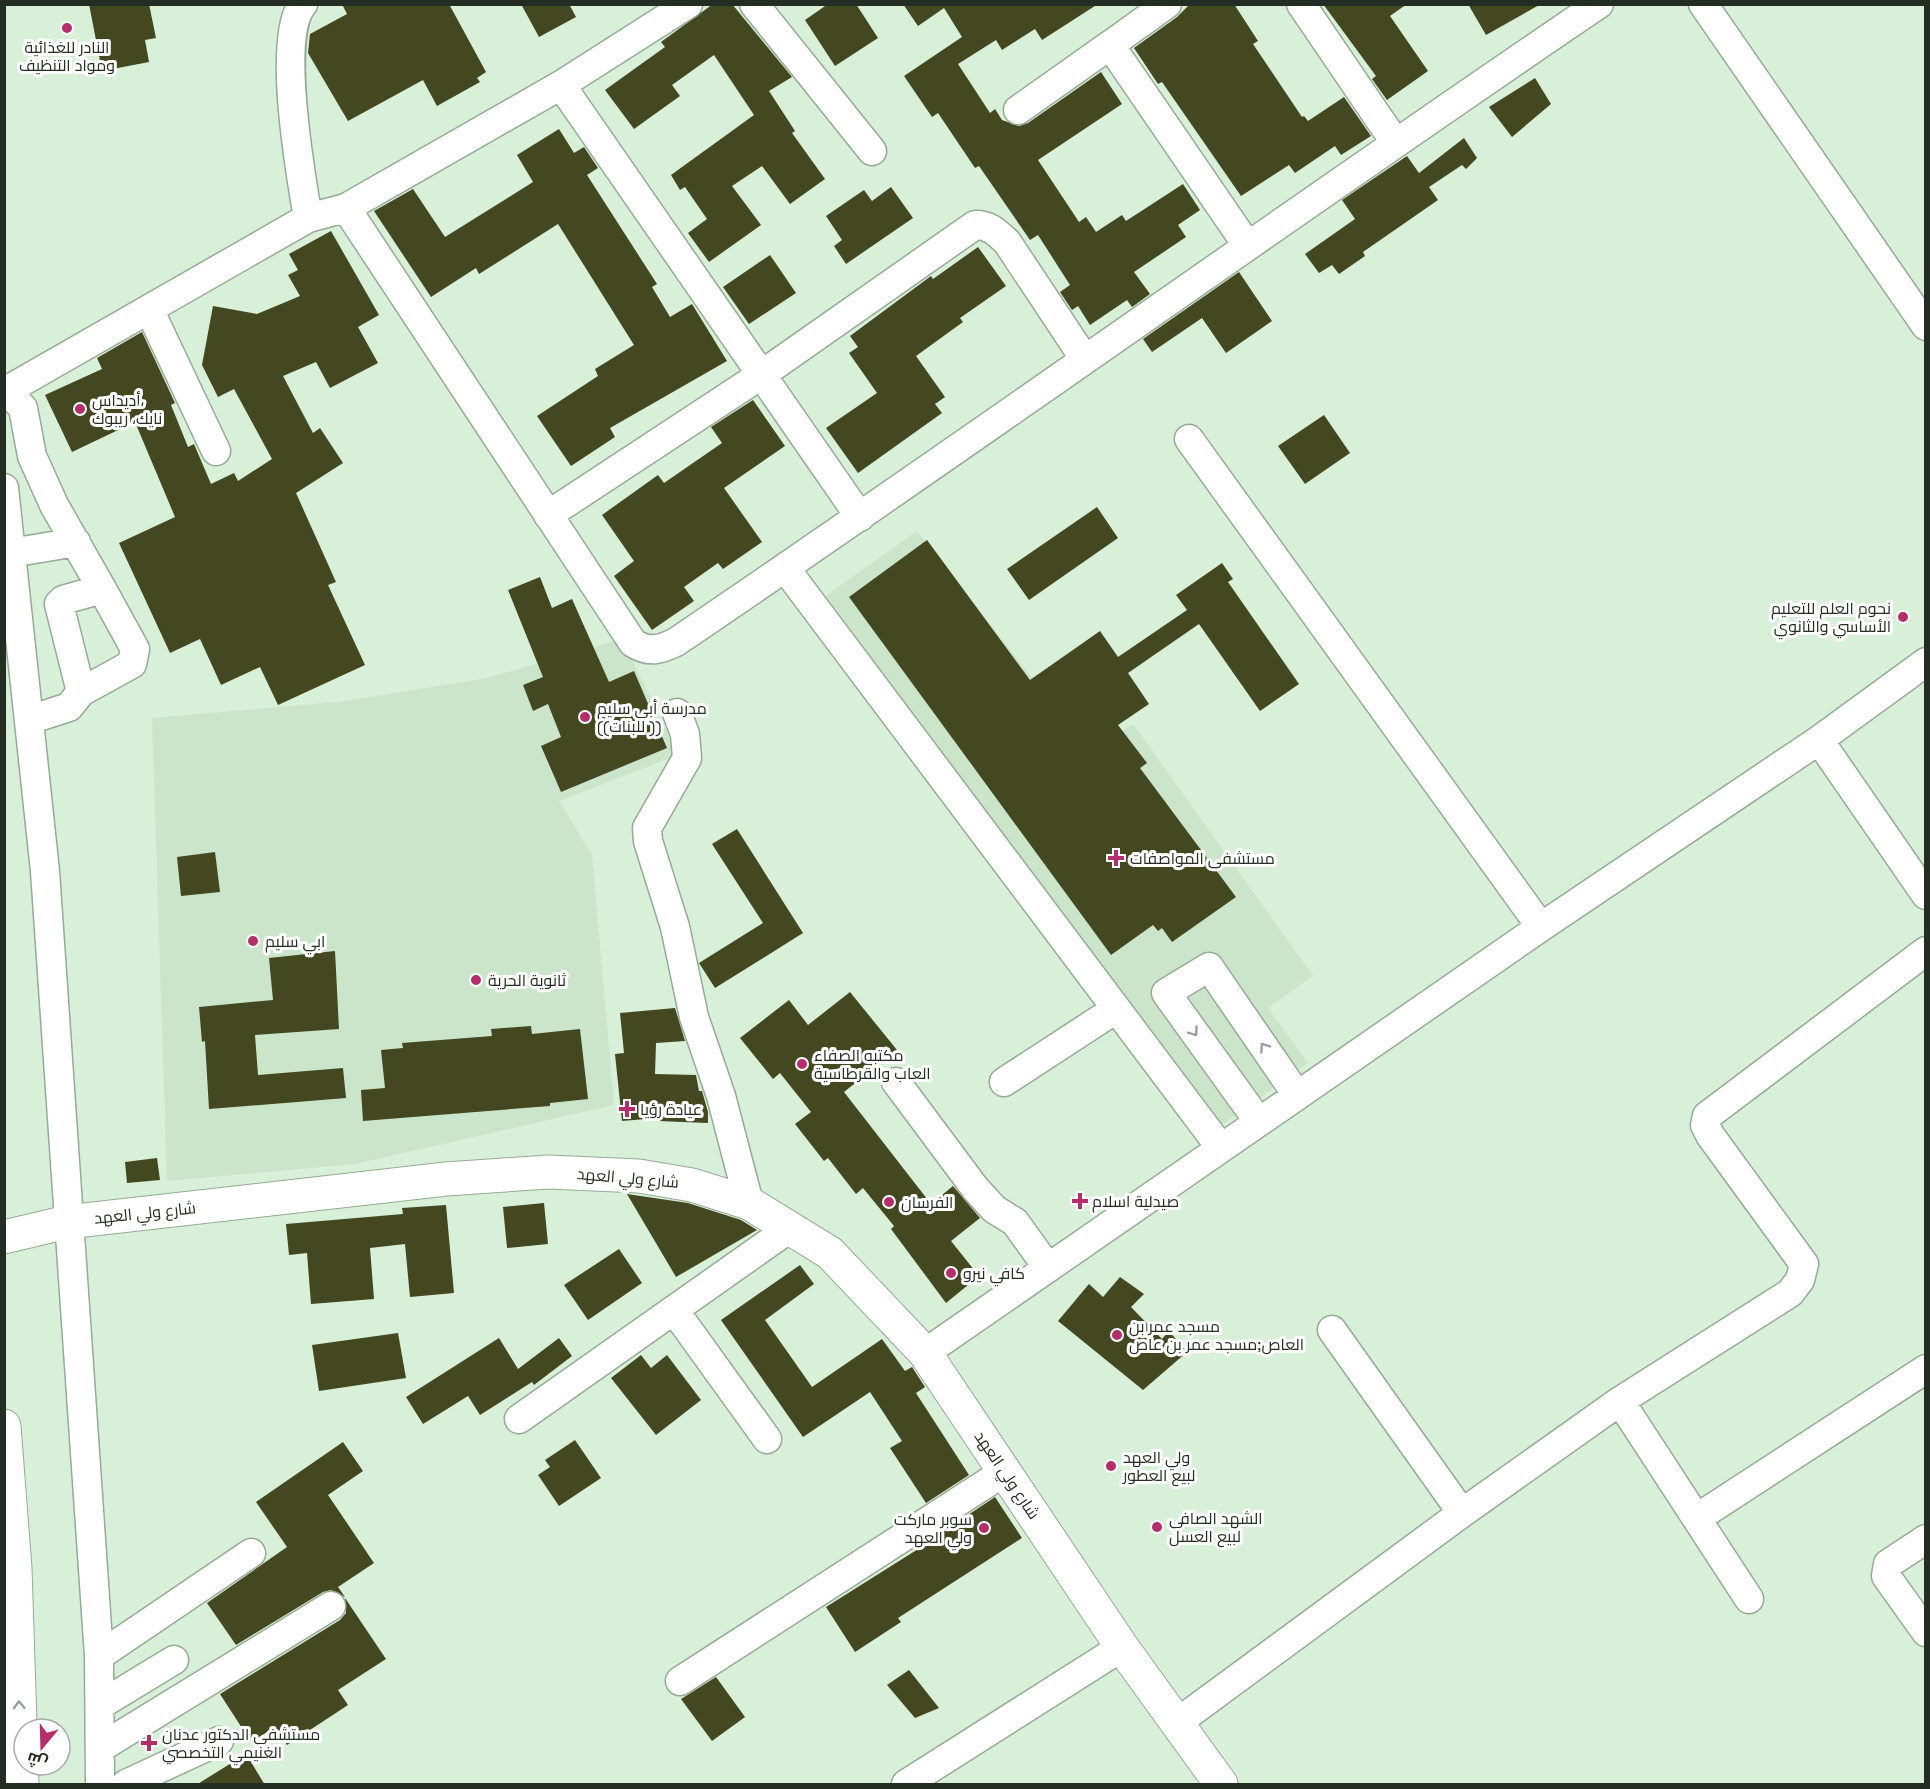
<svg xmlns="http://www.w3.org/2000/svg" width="1930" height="1789" font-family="'Space Grotesk',Cairo,sans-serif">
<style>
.built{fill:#cae5c9}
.building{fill:#434820}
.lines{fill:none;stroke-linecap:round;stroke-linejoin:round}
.minor-casing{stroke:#96ab95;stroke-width:31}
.major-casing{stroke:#96ab95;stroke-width:35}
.highway-casing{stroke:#96ab95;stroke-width:35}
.minor{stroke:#fff;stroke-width:28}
.major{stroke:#fff;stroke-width:33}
.highway{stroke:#fff;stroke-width:33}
.oneway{stroke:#9ca09c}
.poi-dot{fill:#b72d6a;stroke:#fff;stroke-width:2}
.labels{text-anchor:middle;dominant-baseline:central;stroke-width:6;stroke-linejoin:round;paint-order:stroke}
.poi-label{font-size:16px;fill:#242d24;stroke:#fff;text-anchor:start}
.street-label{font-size:16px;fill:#242d24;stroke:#fff}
</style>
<rect width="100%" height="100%" fill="#d8efd8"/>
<path class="built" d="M917 531 1090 752 1133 724 1313 976 1268 1008 1308 1063 1212 1132 824 597Z
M622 639 678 755 559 801 592 855 614 1105 355 1164 167 1181 152 718 339 702 487 678Z"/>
<path class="building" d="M89 4H149L156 38 145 40 149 62 102 71Z
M342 4H449L486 72 477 78 480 82 437 106 423 80 348 121 308 53 310 34 347 14Z
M521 4H569L576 17 539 37Z
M713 4H732L792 77 769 91 795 131 792 133 825 179 790 204 762 166 732 186 761 225 709 262 688 233 707 219 685 187 680 190 671 175 754 115 714 55 672 85 680 96 634 129 605 90 665 47 661 42Z
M828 4H856L878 38 835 66 805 20Z
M903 4H1098L1042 40 1035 29 1002 50 996 40 958 64 990 113 995 109 1002 120 1019 126 1028 123 1101 72 1122 104 1038 160 1079 222 1086 217 1096 232 1122 215 1126 221 1183 184 1200 210 1178 225 1186 237 1134 272 1150 294 1132 307 1127 300 1090 325 1078 306 1072 310 1060 292 1070 285 1038 235 1030 240 979 166 975 168 938 113 932 117 904 76 962 37 944 8 918 26Z
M1190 4H1234L1258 41 1253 44 1302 117 1304 116 1308 121 1344 97 1371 136 1341 155 1335 146 1295 173 1289 165 1241 196 1162 82 1158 84 1134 48 1177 17Z
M1323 4H1407L1390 16 1428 71 1387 100 1372 79 1376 76Z
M1468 4H1541L1486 35Z
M1535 78 1551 104 1512 137 1489 107Z
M559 129 574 153 584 147 598 168 587 175 657 284 652 287 670 317 692 304 727 361 610 428 615 437 571 466 537 416 598 376 595 369 634 345 558 224 479 274 476 268 431 297 374 211 413 189 445 237 533 182 517 155Z
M1464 138 1477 158 1466 169 1462 165 1429 187 1438 200 1363 252 1365 256 1339 274 1332 265 1319 273 1305 254 1355 219 1342 200 1407 156 1419 173Z
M891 187 913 218 846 264 834 246 842 240 826 216 864 190 872 201Z
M331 231 379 315 358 327 378 363 330 388 316 362 283 376 313 433 320 428 343 463 296 493 336 582 328 585 365 665 278 705 260 667 221 685 200 639 170 653 119 543 175 517 135 422 72 452 45 395 102 369 97 358 142 332 175 403 171 405 188 447 194 444 211 484 234 473 238 481 272 459 234 389 218 397 202 365 213 306 257 314 300 296 288 275 298 270 289 254Z
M978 247 1006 286 960 318 963 322 916 356 945 397 935 404 942 413 858 473 826 428 877 393 849 353 858 347 850 336 931 276 933 279Z
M770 255 796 293 749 324 723 287Z
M1239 272 1272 321 1226 353 1202 318 1152 352 1143 339Z
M753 400 785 446 724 488 762 542 723 569 718 563 684 587 694 601 652 630 614 576 634 561 602 515 658 475 664 483 722 443 711 427Z
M1324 415 1350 453 1305 484 1278 446Z
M1097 507 1118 538 1029 600 1007 569Z
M927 540 1030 680 1100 631 1118 657 1187 610 1176 595 1222 563 1233 579 1228 582 1299 684 1260 711 1199 624 1128 673 1149 704 1118 725 1147 763 1140 768 1236 897 1172 942 1162 928 1158 931 1153 925 1111 955 849 597Z
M540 577 552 608 572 599 609 682 634 671 667 748 561 792 541 746 561 737 548 704 533 711 523 685 543 677 508 590Z
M737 829 803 933 715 988 699 963 763 923 712 844Z
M215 852 220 892 181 896 177 857Z
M335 951 339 1029 255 1035 258 1075 343 1068 346 1098 209 1109 205 1041 202 1042 199 1007 273 1000 269 958Z
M850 992 897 1050 844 1092 931 1204 953 1186 980 1218 951 1241 979 1276 946 1303 891 1229 894 1226 863 1188 856 1194 828 1158 824 1161 795 1124 811 1112 780 1073 773 1079 740 1038 789 1000 808 1025Z
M675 1008 685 1041 656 1043 655 1074 696 1075 699 1091H702L708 1112V1123L658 1121V1118L622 1121 615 1054 624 1053 620 1013Z
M531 1026 532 1034 580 1029 588 1099 550 1103V1106L363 1121 361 1090 385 1088 381 1050 403 1048 402 1043 492 1036 491 1029Z
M157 1158 160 1180 127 1183 125 1162Z
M627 1194 688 1203 741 1220 757 1230 676 1277Z
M544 1203 548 1244 507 1248 503 1207Z
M446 1205 454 1293 410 1297 405 1244 370 1248 374 1299 311 1304 307 1253 289 1255 286 1224 403 1214 402 1208Z
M619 1249 642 1283 588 1320 564 1285Z
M800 1265 814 1284 765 1320 812 1387 882 1339 905 1371 912 1367 925 1387 916 1393 969 1475 926 1503 890 1448 902 1441 870 1392 803 1437 721 1320Z
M1120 1277 1144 1294 1131 1307 1162 1339 1169 1331 1187 1352 1143 1390 1058 1321 1089 1284 1103 1297Z
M398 1333 406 1378 319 1391 312 1345Z
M499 1338 518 1369 559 1338 572 1356 534 1385 532 1382 480 1415 468 1396 423 1424 406 1397Z
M641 1355 651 1368 667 1355 701 1400 656 1435 611 1378Z
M575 1440 601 1478 559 1506 538 1475 550 1467 545 1460Z
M343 1442 363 1471 328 1495 374 1563 338 1587 345 1597 331 1590 323 1592 236 1645 207 1603 287 1547 256 1502Z
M995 1497 1022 1538 898 1618 901 1622 855 1652 826 1607 942 1534 941 1533Z
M345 1598 386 1659 338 1690 348 1705 287 1745 275 1727 251 1742 220 1694 340 1620 346 1613Z
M909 1670 939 1708 915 1718 887 1685Z
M716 1677 745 1717 712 1741 681 1699Z
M246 1754 265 1785H196Z"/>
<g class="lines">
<defs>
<path id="minor" d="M303 4C276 36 301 177 308 218
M754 4 872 151
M1167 4 1110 45 1247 245
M1301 4 1395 142
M1703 4 1926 326
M561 85 860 517
M1018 110 1110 45
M346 208 633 643C649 653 660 650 676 642 986 432 1289 214 1599 4
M149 309 216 451
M7 391 23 408 32 456 54 505 102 589
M4 392 308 218 346 208 561 85 688 4
M1189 439 1541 927
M4 488 45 871 99 1656 100 1784
M548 515 761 375 975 225C990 225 996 232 1007 242L1084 358
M11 553 76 542
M785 568 1221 1148
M677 713 685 734 687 758 647 828 648 841 675 927 694 1017 721 1096 749 1203
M29 720 69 707 81 692 132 664 135 649 102 589 63 600 59 604 81 692
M1819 740 1926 895
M896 1082 975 1188 994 1209 1015 1222 1048 1268
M1004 1082 1116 1009
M1259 1122 1166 993 1209 967 1297 1095
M674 1310 767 1439
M1332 1330 1462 1513
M925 1353 1541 927 1819 740 1926 662
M1620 1401 1749 1599
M519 1419 790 1228
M1697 1518 1926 1369
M1926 1539 1888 1564 1886 1576 1926 1632
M99 1656 251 1553
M680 1681 1004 1472
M100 1705 174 1660
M1178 1722 1462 1513 1620 1401 1790 1293 1800 1280 1804 1264 1710 1135 1705 1125 1707 1116 1926 951
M100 1748 331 1606
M126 1784 219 1741
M906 1784 1122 1647"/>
<path id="major" d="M4 1237 67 1222 446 1179 548 1172 639 1176 692 1185 749 1203 830 1253 925 1353 1122 1647 1221 1784"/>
<path id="highway" d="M4 1426 15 1568 22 1784"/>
</defs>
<use href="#minor" class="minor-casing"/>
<use href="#major" class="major-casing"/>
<use href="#highway" class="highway-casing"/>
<use href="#minor" class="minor"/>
<use href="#major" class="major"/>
<use href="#highway" class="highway"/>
</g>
<defs><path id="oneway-chevron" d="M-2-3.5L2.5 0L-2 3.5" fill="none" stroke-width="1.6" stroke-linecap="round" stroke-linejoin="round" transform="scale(1.5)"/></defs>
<g class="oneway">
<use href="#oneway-chevron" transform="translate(1194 1032) rotate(54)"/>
<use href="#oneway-chevron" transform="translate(1264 1047) rotate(-125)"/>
<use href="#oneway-chevron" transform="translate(19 1705) rotate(-92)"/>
</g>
<g class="poi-dot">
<circle cx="67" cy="28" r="6"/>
<circle cx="80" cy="409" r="6"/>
<circle cx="1903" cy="617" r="6"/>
<circle cx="585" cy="717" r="6"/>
<path d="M1113 849h6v6h6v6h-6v6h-6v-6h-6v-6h6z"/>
<circle cx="253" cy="941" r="6"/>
<circle cx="476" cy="980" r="6"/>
<circle cx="802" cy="1064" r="6"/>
<path d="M624 1100h6v6h6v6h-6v6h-6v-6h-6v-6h6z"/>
<path d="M1077 1192h6v6h6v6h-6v6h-6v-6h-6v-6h6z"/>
<circle cx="889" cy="1202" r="6"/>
<circle cx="951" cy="1273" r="6"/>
<circle cx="1117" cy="1335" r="6"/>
<circle cx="1111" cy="1466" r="6"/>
<circle cx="1157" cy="1527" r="6"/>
<circle cx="984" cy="1528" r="6"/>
<path d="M146 1734h6v6h6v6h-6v6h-6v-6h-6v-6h6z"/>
</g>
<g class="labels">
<g class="poi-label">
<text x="67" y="47" text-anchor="middle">النادر للغذائية<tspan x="67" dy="18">ومواد التنظيف</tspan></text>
<text x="92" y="400">أديداس،<tspan x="92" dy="18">نايك، ريبوك</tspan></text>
<text x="1891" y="608" text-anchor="end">نجوم العلم للتعليم<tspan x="1891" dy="18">الأساسي والثانوي</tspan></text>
<text x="597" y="708">مدرسة أبي سليم<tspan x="597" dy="18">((للبنات ))</tspan></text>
<text x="1130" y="858">مستشفى المواصفات</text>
<text x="265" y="941">ابي سليم</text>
<text x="488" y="980">ثانوية الحرية</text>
<text x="814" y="1055">مكتبه الصفاء<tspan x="814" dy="18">العاب والقرطاسية</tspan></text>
<text x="640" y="1109">عيادة رؤيا</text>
<text x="1092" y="1201">صيدلية اسلام</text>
<text x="901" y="1202">الفرسان</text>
<text x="963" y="1273">كافي نيرو</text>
<text x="1129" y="1326">مسجد عمر بن<tspan x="1129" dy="18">العاص;مسجد عمر بن عاص</tspan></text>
<text x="1123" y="1457">ولي العهد<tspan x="1123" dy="18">لبيع العطور</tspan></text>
<text x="1169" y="1518">الشهد الصافي<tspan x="1169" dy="18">لبيع العسل</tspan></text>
<text x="972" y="1519" text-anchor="end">سوبر ماركت<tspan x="972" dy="18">ولي العهد</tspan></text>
<text x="162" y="1734">مستشفي الدكتور عدنان<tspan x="162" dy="18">الغنيمي التخصصي</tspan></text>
</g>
<g class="street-label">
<text transform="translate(628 1178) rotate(5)">شارع ولي العهد</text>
<text transform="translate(145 1213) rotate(-6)">شارع ولي العهد</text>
<text transform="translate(1007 1475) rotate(56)">شارع ولي العهد</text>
</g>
</g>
<rect width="1930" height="1789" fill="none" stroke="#242d24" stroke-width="12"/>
<g transform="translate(42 1747) rotate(199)"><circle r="28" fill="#ffffff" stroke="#a7aba7" stroke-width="1.5"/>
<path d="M0-4.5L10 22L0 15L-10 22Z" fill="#b72d6a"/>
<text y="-9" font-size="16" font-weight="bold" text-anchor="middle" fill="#242d24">ش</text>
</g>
</svg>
